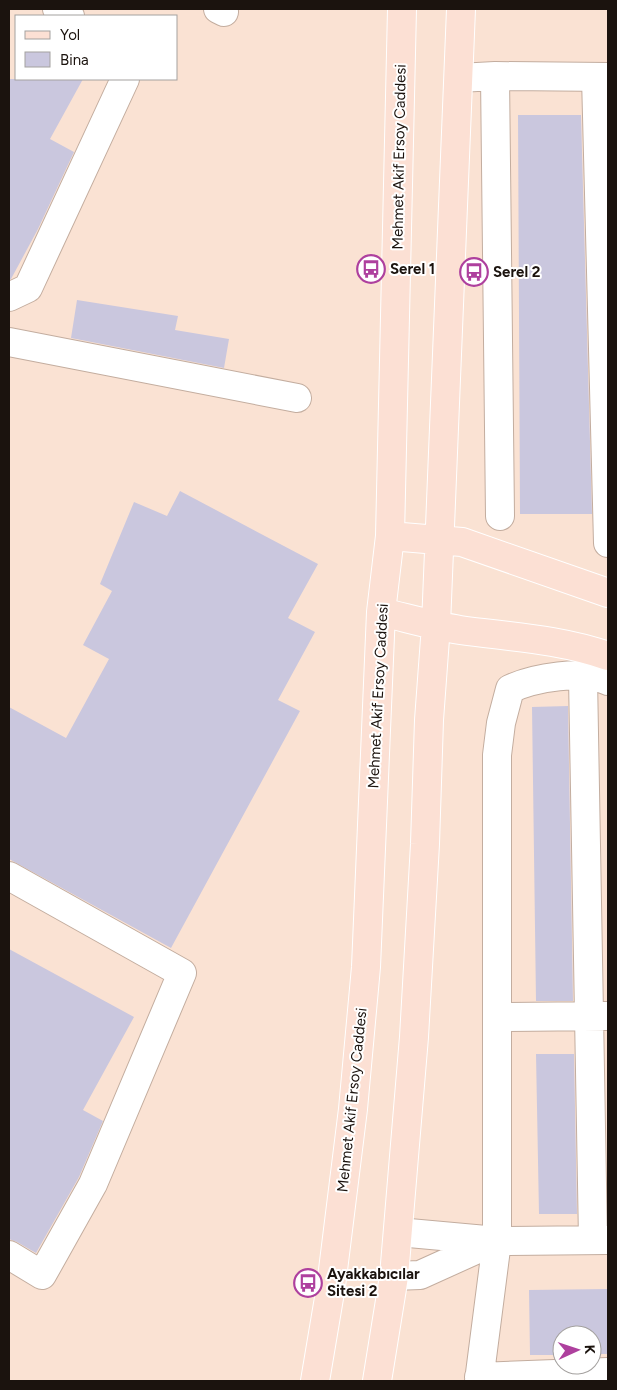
<svg xmlns="http://www.w3.org/2000/svg" width="617" height="1390" font-family="Figtree,sans-serif">
<style>
.building{fill:#cac7de}
.lines{fill:none;stroke-linecap:round;stroke-linejoin:round}
.minor-casing{stroke:#c3ad9f;stroke-width:30}
.major-casing{stroke:#fff;stroke-width:30}
.minor{stroke:#fff;stroke-width:28}
.major{stroke:#fce0d4;stroke-width:28}
.labels{text-anchor:middle;dominant-baseline:central;stroke-width:4;stroke-linejoin:round;paint-order:stroke}
.street-label{font-size:15px;fill:#1b130e;stroke:#fff}
.poi-label{font-size:15px;font-weight:bold;fill:#1b130e;stroke:#fff;text-anchor:start}
</style>
<rect width="100%" height="100%" fill="#fae2d3"/>
<path class="building" d="M9 79H83L50 139 74 152 38 229 11 279 9 280Z
M518 115H581L592 514H520Z
M77 300 178 316 175 330 229 339 224 368 71 338Z
M180 491 318 564 288 618 315 632 278 700 300 711 171 948 9 859V707L66 738 109 659 83 645 112 591 100 584 134 502 167 516Z
M568 706 573 1001H536L532 707Z
M9 949 134 1017 83 1110 103 1121 79 1177 36 1253 17 1242 9 1239Z
M536 1054H574L577 1214H539Z
M608 1289V1354H592V1335H562V1355H530L529 1290Z"/>
<g class="lines">
<defs>
<path id="minor" d="M57 9 70 16
M218 9 224 12
M495 76 500 516
M596 77 608 543
M459 78 495 76 608 77
M9 297 28 288 125 79
M9 342 297 398
M583 677 593 1240
M9 876 182 973 93 1184 42 1275 9 1255
M498 1017 607 1016
M398 1232 497 1241 608 1240
M394 1276 420 1275 493 1242
M479 1377 608 1372
M479 1381 497 1241V755L501 723 510 689C533 678 584 669 608 681"/>
<path id="major" d="M390 536 462 542 608 593
M381 612C407 618 434 626 460 630 511 637 559 639 608 656
M315 1381 331 1286 353 1109 366 967 381 612 390 536 402 9
M377 1381 394 1276 414 1037 425 844 429 720 436 625 461 9"/>
</defs>
<use href="#minor" class="minor-casing"/>
<use href="#major" class="major-casing"/>
<use href="#minor" class="minor"/>
<use href="#major" class="major"/>
</g>
<defs>
<symbol id="bus-ring" viewBox="-11 -11 22 22"><circle r="9.5" fill="#fff" stroke="#ae409e" stroke-width="1.5"/><path d="M-5-6H5V4H4V6H2V4H-2V6H-4V4H-5ZM-3.5-4V0h7V-4ZM-3.5 1.2v1.5H-2V1.2ZM2 1.2v1.5H3.5V1.2Z" fill="#ae409e"/></symbol>
</defs>
<g fill-rule="evenodd">
<use href="#bus-ring" x="355" y="253" width="32" height="32"/>
<use href="#bus-ring" x="458" y="256" width="32" height="32"/>
<use href="#bus-ring" x="292" y="1267" width="32" height="32"/>
</g>
<g class="labels">
<g class="street-label">
<text transform="translate(399 157) rotate(-89)">Mehmet Akif Ersoy Caddesi</text>
<text transform="translate(378 696) rotate(-87)">Mehmet Akif Ersoy Caddesi</text>
<text transform="translate(352 1100) rotate(-84)">Mehmet Akif Ersoy Caddesi</text>
</g>
<g class="poi-label">
<text x="390" y="269">Serel 1</text>
<text x="493" y="272">Serel 2</text>
<text x="327" y="1274">Ayakkabıcılar<tspan x="327" dy="17">Sitesi 2</tspan></text>
</g>
</g>
<rect width="617" height="1390" fill="none" stroke="#1b130e" stroke-width="20"/>
<rect x="15" y="15" width="162" height="65" fill="#ffffff" stroke="#a4a19f"/>
<rect x="25" y="31" width="25" height="8" fill="#fce0d4" stroke="#a4a19f"/>
<text x="60" y="40" font-size="15" fill="#1b130e">Yol</text>
<rect x="25" y="52" width="25" height="15" fill="#cac7de" stroke="#a4a19f"/>
<text x="60" y="65" font-size="15" fill="#1b130e">Bina</text>
<g transform="translate(577 1350) rotate(87)"><circle r="24" fill="#ffffff" stroke="#a4a19f"/>
<path d="M0-4L9 19L0 12L-9 19Z" fill="#ae409e"/>
<text y="-8" font-size="14" font-weight="bold" text-anchor="middle" fill="#1b130e">K</text>
</g>
</svg>
